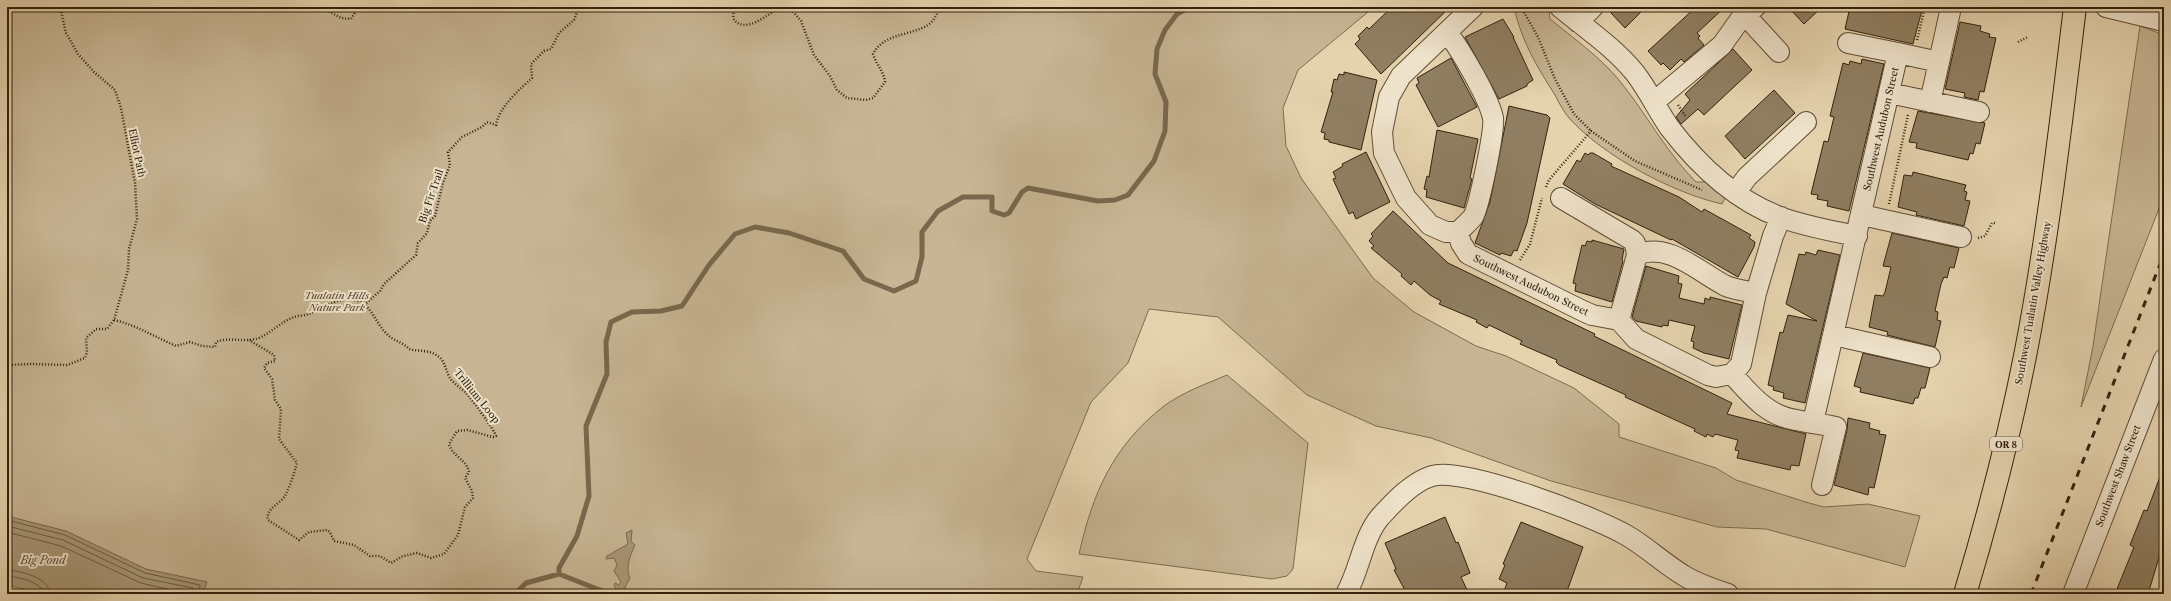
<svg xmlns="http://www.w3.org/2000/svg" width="2171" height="601" font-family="'Libre Caslon Text',serif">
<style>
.green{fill:#c7b593;stroke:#7c6c50}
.water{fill:#a89777;stroke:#79684d}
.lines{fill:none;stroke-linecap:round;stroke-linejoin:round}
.shore{stroke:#6d5c42;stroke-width:1}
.stream{stroke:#79684d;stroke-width:5}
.building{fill:#8f7e61;stroke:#32220d}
.minor-casing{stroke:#5f4e35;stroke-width:22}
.major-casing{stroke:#32220d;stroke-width:24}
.path{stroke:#32220d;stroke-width:2.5;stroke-dasharray:1 2;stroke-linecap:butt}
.minor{stroke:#eee2ca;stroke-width:20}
.major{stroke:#e5d3ae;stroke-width:22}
.rail{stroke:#32220d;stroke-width:3;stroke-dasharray:7 7;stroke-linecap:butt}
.labels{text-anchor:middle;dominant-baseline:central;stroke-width:4;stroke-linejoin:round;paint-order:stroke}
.shield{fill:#eee2ca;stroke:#6a5c46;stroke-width:1}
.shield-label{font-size:9px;font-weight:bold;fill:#32220d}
.street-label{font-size:10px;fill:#32220d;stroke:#eee2ca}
.park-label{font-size:10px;font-style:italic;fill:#57472e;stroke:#eee2ca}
.water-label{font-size:11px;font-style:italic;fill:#5b4b32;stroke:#eee2ca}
</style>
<rect width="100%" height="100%" fill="#e5d3ae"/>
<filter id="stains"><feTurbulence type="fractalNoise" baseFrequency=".005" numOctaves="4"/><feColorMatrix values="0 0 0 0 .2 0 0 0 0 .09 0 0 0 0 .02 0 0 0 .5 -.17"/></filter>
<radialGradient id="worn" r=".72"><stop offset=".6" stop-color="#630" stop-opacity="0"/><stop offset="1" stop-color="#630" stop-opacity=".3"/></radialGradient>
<path class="green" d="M7 7H1374L1298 70 1283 108 1286 146 1301 178 1373 278 1414 312 1476 346 1506 356 1574 388 1619 424V437L1716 468 1736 480 1809 503 1824 507 1868 504 1920 516 1905 567 1766 529 1717 527 1551 481 1431 438 1376 426 1307 395 1218 317 1149 309 1128 363 1091 402 1027 559 1036 571 1083 577 1077 594H7Z
M1514 7H1545L1549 10 1550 19C1573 38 1599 56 1619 80 1646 113 1666 152 1696 182H1705L1725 198 1722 204C1673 193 1603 156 1569 118 1564 112 1559 103 1555 95 1537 67 1521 40 1514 7Z
M2140 26 2164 35V196L2081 407 2093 346Z
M1227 375 1308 443 1293 569 1287 576 1272 579 1079 554C1093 492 1113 446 1164 406 1183 392 1206 384 1227 375Z"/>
<path class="water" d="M7 516 66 531 146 569 207 582 203 594H43L7 585Z
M632 530 631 541 635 545C630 556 625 568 630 578L625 587 626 594H618L614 585 615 583 619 585 621 582 614 571 617 565 614 558 606 559 607 556 628 544 626 533Z"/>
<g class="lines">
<path class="shore" d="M7 520 65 535 145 573 200 585 199 594
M7 526 63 540 143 578 193 588 194 594
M7 532 61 546 141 583 188 594
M7 570C21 571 49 577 50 594
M7 576C18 577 43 582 44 594"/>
<path class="stream" d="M559 574V568L577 536 589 496 586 426 607 374 606 342 611 322 632 312 661 311 682 306 709 265 735 234 755 227 789 233 843 251 864 279 894 291 916 281 922 257V232L938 211 963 197H992V211L1004 215 1009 213 1022 192 1028 188 1098 201 1115 200 1128 195 1154 161 1165 131 1166 102 1155 74 1157 49 1165 30 1177 14 1190 7
M559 574 610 594
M515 594 526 583 559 574"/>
</g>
<path class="building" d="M1392 7H1450L1381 74 1355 44 1360 39 1358 36 1367 27 1369 29Z
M1618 7H1646L1625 28 1611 13Z
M1696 7H1725L1697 33 1700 36 1698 38 1704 45 1684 62 1681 59 1670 70 1663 63 1661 65 1648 51Z
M1788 7H1822L1804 24Z
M1850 7H1909L1922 10 1913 44 1845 29Z
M1503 19 1514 37H1513L1533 80 1527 84V86L1499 99 1465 37Z
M1960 22 1981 26 1980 31 1990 34 1989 37 1996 38 1984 92 1980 91 1978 100 1964 97 1965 93 1945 89Z
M1733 49 1752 70 1704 115 1698 109 1681 124 1676 117 1690 100 1685 94Z
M1451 58 1477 107 1438 127 1416 85 1419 83 1417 78Z
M1862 59 1884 64 1849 211 1827 206 1828 201 1817 199 1818 195 1811 194 1824 141 1828 142 1834 117 1830 116 1843 63 1849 65 1850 61 1861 64Z
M1344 72 1377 80 1361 150 1329 142V140L1324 139 1325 133 1321 132 1333 92H1331L1334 79 1337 80 1339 74 1344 75Z
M1774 90 1795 113 1745 159 1725 136Z
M1509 106 1547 115 1550 118 1527 223 1517 251 1514 250 1511 256 1501 253 1500 255 1475 243 1490 202Z
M1918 111 1985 123 1980 144 1976 143 1973 154 1970 153 1968 160 1916 148 1917 143 1909 142Z
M1437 130 1478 139 1470 178 1472 179 1464 208 1426 197 1427 190 1424 189 1427 176 1429 177Z
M1366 152 1390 202 1356 219 1353 212 1349 214 1333 179 1336 178 1333 172 1343 166 1342 164Z
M1585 153 1588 155 1590 153H1593L1612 164 1611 166 1679 197 1702 212 1704 209 1751 235 1749 238 1755 242 1754 247 1738 277 1672 239 1671 240 1595 204 1563 184 1577 160 1580 162Z
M1913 172 1966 185 1964 191 1967 192 1965 200 1970 201 1964 226 1916 215 1917 212 1898 207 1904 175 1912 176Z
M1393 211 1448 263 1595 334 1594 336 1732 403 1727 414 1806 434 1799 466 1791 465 1790 470 1737 458 1739 451 1735 450 1738 440 1715 434 1713 437 1707 434 1706 437 1694 431 1695 429 1625 397 1626 395 1559 365 1556 362 1557 360 1520 344 1522 341 1489 325 1487 328 1476 322 1477 320 1439 304 1441 301 1430 295 1414 281 1411 285 1401 276 1402 274 1371 248 1374 246 1369 241 1373 236 1371 234Z
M1892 233 1959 248 1954 268 1950 267 1947 278 1944 277 1941 284 1935 311 1938 312 1937 320 1941 321 1935 347 1887 335 1888 332 1869 327 1875 295 1883 296 1885 292 1891 267 1883 266Z
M1592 240 1624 249 1622 260 1623 261 1612 302 1575 291 1576 284 1573 283 1582 245 1585 246 1587 241 1592 242Z
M1818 250 1840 255 1805 403 1783 398 1784 393 1773 390 1774 387 1768 385 1780 332 1783 333 1788 315 1817 321 1786 304 1799 254 1805 255 1806 252 1816 255Z
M1646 266 1679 276 1678 283 1682 284 1679 298 1704 304 1705 298 1710 300V297L1742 305 1729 359 1704 353 1693 348 1694 342 1691 341 1695 326 1669 320 1668 326 1663 325 1662 327 1636 321 1632 317Z
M1863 353 1930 368 1925 388H1921L1918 398H1915L1913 404 1860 392 1861 388 1854 386Z
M1848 418 1870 423 1869 428 1880 431 1879 434 1886 435 1874 488 1869 487 1868 495 1834 485 1847 430Z
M2163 469 2164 541 2148 594H2115L2134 547 2130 545 2144 510 2147 511Z
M1445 517 1456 543 1458 542 1470 573 1461 577 1469 594H1407L1394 570 1396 569 1385 543Z
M1521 522 1583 547 1566 594H1503L1507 583 1499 579 1505 565 1503 564Z"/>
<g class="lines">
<defs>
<path id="minor" d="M1473 7 1401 76 1389 97 1382 132 1384 153 1406 198 1430 225 1446 232H1458L1461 243 1468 254 1583 311 1592 315 1619 320 1636 339 1708 375 1716 377 1732 374 1741 364 1756 293 1773 236 1781 217
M1560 7C1585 28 1614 47 1635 73 1648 90 1657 109 1669 127 1698 165 1735 200 1780 217 1804 226 1832 231 1857 236
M2106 7 2164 21
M1744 14 1779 52
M1578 22 1593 7
M1447 32C1460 49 1489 98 1493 118 1495 130 1479 207 1473 217 1469 222 1463 227 1458 232
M1848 43 1898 53
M1889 93 1979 112
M1654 102 1722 45 1744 14 1755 7
M1930 102 1939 62
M1736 192 1747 177 1806 122
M1561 198 1632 240 1635 243 1637 255 1619 320
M1862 215 1961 237
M1637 255C1668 241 1700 273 1726 286 1736 290 1746 291 1756 293
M1834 335 1930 357
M1732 374C1750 394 1767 416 1796 420 1809 423 1822 424 1836 427L1822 485
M1813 422 1898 53 1939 62 1951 7
M1346 594C1360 570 1362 539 1380 517 1394 502 1412 482 1432 476 1463 466 1595 517 1626 535 1647 547 1663 563 1683 575 1697 584 1713 589 1728 594
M2073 594 2164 359"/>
<path id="major" d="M1965 594C1989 514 2010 433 2026 351 2048 237 2061 122 2075 7"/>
</defs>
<use href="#minor" class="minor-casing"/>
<use href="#major" class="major-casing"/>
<path class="path" d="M321 7 341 18 351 19 358 8 363 7
M734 7 733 18C744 36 768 14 780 7
M789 7 801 21 814 55 830 76 837 90 847 98 866 100 873 98 885 82C884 72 876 64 873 54 884 33 910 36 928 25 936 20 935 12 945 7
M1521 7 1538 37 1555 79 1574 114 1591 131
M1917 40 1925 7
M2018 42 2028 37
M1678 105 1686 117
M1546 187 1549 180 1591 131 1635 161 1702 190
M1889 204 1908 115
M1978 238 1985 236 1992 223H1996
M1520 260 1530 244 1542 198
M364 305 380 291 384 284 416 255 418 243 427 233 430 221 435 216 443 183 450 165 448 152 462 137 482 127 487 122 496 125C499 107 519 90 532 78L531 64 544 51 551 49 559 33 574 20 579 7
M114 320C136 325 155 337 176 346L190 342 202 346 215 347 216 342C230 336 247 344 261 337 272 332 281 322 292 318 297 315 304 316 309 314 325 307 347 291 365 305 374 313 378 326 387 334 393 341 403 342 409 349 419 352 430 349 439 357 445 361 446 372 450 378 454 384 461 388 466 393 471 398 495 431 496 436L493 437 467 430 457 431 449 444C452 456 467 460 469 472L465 478 472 491 473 498 465 507 458 535 444 554 431 558 417 553 403 556 391 563 380 556H370L354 545 334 541 330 532 327 530 309 532 299 540 268 520C265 509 280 504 285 496 290 486 294 474 297 463L279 439 281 409 275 400 272 379 264 368 267 363 275 361 274 355 249 340
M7 367 9 365 30 364 67 365 85 358 87 352 86 338 96 329H107L114 320 128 270 129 249 137 219 135 183 121 108 115 90 94 72 78 54 66 33 60 7"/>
<use href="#minor" class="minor"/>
<use href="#major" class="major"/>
<path class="rail" d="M2031 594 2164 254"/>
</g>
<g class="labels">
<rect class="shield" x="1990" y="437" width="32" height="14" rx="3"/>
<g class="shield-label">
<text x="2006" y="444">OR 8</text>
</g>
<g class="street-label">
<text transform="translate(1881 129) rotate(-77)">Southwest Audubon Street</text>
<text transform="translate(137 153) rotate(78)">Elliot Path</text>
<text transform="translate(431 196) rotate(-71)">Big Fir Trail</text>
<text transform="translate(1531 285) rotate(26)">Southwest Audubon Street</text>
<text transform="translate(2033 303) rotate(-80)">Southwest Tualatin Valley Highway</text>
<text transform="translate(477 396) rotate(51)">Trillium Loop</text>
<text transform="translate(2118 476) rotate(-69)">Southwest Shaw Street</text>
</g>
<g class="park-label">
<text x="337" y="295">Tualatin Hills<tspan x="337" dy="12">Nature Park</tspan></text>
</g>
<g class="water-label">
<text x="43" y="560">Big Pond</text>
</g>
</g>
<rect width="2171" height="601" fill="none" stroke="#e5d3ae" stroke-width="24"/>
<rect x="8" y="8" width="2155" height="585" fill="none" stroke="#32220d" stroke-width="2"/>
<rect x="12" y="12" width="2147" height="577" fill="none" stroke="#32220d"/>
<rect width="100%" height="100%" filter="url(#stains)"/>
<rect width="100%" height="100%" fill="url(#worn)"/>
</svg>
